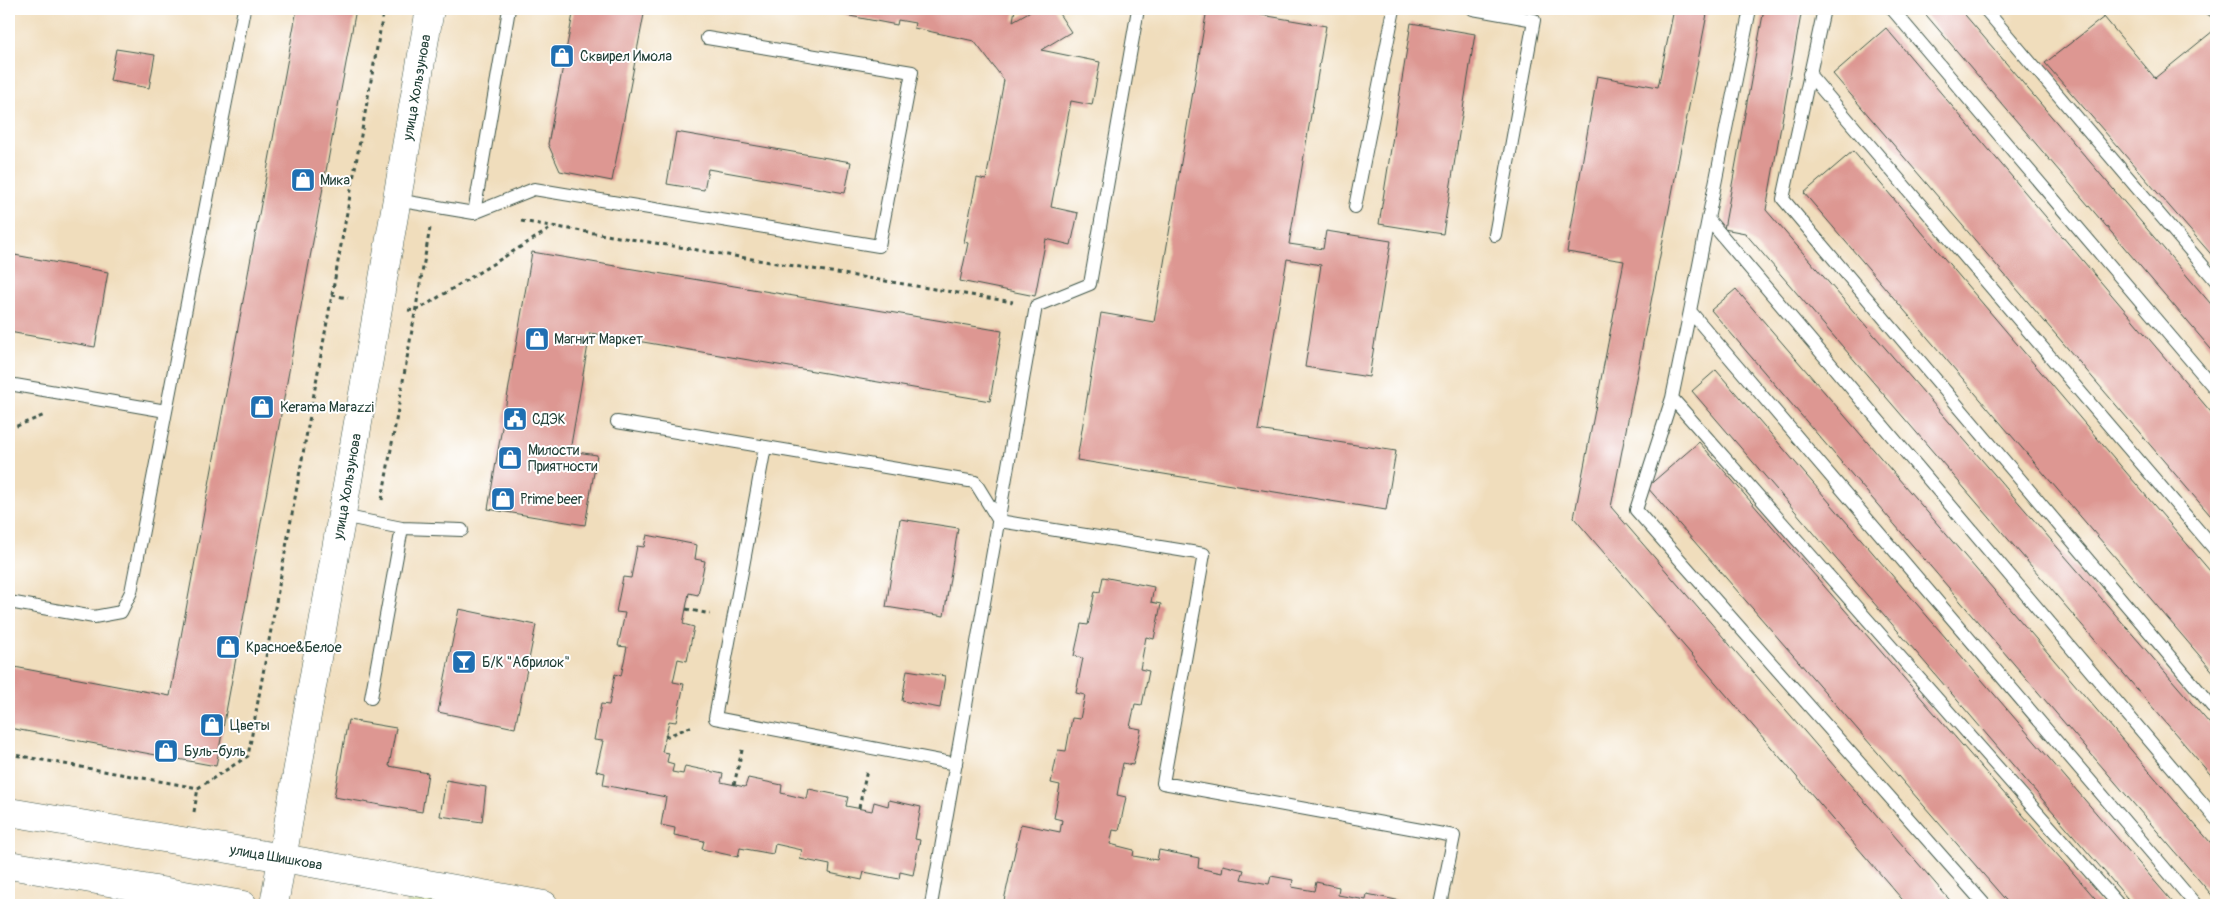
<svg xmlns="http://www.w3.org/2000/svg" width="2225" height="914" font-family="Pangolin,sans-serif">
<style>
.green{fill:#b9cc70;stroke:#6c8452}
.building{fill:#dd9792}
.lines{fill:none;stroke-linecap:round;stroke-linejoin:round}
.lane-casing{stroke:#3e5548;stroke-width:14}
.secondary-casing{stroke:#3e5548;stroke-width:29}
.primary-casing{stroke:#3e5548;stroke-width:29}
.path{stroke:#3e5548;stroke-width:3;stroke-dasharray:4 4;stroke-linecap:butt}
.lane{stroke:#fff;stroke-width:12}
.secondary{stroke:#fff;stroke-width:28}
.primary{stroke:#fff;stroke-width:28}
.labels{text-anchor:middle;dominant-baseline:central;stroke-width:4;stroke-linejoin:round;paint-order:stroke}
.poi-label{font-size:14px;fill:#1f3d34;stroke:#fff;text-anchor:start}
.street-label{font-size:14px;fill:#1f3d34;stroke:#fff}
</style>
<rect width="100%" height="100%" fill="#fff"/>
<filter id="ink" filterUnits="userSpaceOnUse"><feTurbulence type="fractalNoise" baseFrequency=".02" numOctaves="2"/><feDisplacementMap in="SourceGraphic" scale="10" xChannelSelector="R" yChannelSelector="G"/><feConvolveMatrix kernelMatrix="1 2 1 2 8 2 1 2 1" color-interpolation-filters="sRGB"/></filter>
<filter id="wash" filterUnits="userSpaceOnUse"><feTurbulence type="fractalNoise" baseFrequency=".0096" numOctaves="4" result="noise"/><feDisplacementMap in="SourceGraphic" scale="20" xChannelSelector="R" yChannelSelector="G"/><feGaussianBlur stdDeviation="1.12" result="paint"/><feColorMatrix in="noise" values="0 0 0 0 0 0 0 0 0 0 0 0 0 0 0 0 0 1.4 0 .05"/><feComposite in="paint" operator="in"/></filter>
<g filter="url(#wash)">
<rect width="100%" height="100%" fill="#f0ddbc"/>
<path class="green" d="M412 881 544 905H407Z"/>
<g id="blocks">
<path class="building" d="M297 9H356L216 766 9 728V666L170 696Z
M574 9H645L612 181 560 171 548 144Z
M753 9H781L780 15Z
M801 9H823L822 14Z
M834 9H1015L1013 21 1034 9H1056L1071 32 1041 50 1100 62 1092 105 1071 101 1051 207 1078 213 1071 245 1046 239 1035 296 960 281 968 243 964 242 977 178 986 180 1004 80 974 41 914 28 915 23 898 20 897 25 834 13Z
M1207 9H1227L1326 26 1289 244 1323 249 1326 231 1391 241 1369 377 1305 367 1321 265 1287 259 1258 430 1396 451 1386 510 1077 460 1101 313 1154 322Z
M1674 9H1708L1611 507 1954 905H1907L1574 518 1624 261 1567 252 1597 76 1658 87Z
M1764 9H1802L1766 210 2216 731V781L1745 233 1724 229Z
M1921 9H1960L2216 310V355Z
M2206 9H2216V20L2204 12Z
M2104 17 2155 78 2213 31 2216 35V260L2045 63Z
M1411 23 1475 34 1443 234 1379 224Z
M1886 28 2216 418V522L1833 74Z
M116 49 155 55 149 88 110 81Z
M676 132 851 162 845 193 708 169 704 190 667 184Z
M1853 151 2216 578V675L1804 193Z
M532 252 1002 331 990 401 590 333 570 451 597 455 585 525 488 509Z
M9 254 108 272 95 347 9 332Z
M1736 289 2216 849V900L1711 310Z
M1716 370 2175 905H2133L1692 391Z
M1699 442 2101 905H2010L1647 487Z
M900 519 958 528 944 616 886 607Z
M647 535 697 545 695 559 705 561 698 595 689 593 683 624 694 627 687 661 678 659 673 682 684 684 676 722 669 721 662 752 669 753 667 762 674 764 672 772 683 774 685 766 723 774 721 782 745 787 748 778 782 785 781 793 807 799 809 789 848 797 846 806 872 811 874 802 888 806 889 800 921 807 915 839 920 840 913 875 900 872 899 879 864 872 862 880 829 873 830 865 800 859 802 850 775 844 773 854 740 848 738 857 702 849 704 841 674 835 675 828 661 825 666 797 603 785 605 773 596 771 603 741 594 740 601 704 609 705 615 674 621 676 627 647 618 646 625 613 616 612 623 577 631 578 637 546 644 547Z
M1103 577 1154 587 1151 602 1161 604 1154 639 1146 637 1140 669 1149 671 1142 705 1135 704 1130 727 1141 729 1133 765 1123 763 1117 795 1126 797 1119 831 1113 830 1110 844 1134 850 1133 856 1157 860 1159 850 1199 858 1198 868 1222 873 1223 865 1244 870 1241 879 1269 884 1271 876 1293 880 1292 887 1314 891 1316 882 1339 887 1338 895 1366 900 1367 894 1401 901 1400 905H1084V902L1070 899 1069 905H1003L1021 824 1060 832 1062 820 1054 818 1060 785 1051 783 1058 750 1066 751 1072 718 1080 719 1085 695 1076 693 1083 658 1074 656 1081 624 1088 625 1095 591 1100 592Z
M459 609 536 625 515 728 438 712Z
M907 670 945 676 940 708 902 701Z
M348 720 396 728 389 766 428 773 422 812 334 797Z
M446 780 486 787 482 822 440 816Z"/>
</g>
</g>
<g filter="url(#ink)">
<use href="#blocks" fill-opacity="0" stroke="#3e5548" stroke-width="1"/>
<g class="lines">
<defs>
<path id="lane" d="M1473 9 1534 20 1495 235
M1750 9 1708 219 2216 819
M1824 9 1783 199 2216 711
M1892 9 2216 390
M1985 9 2216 281
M1809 74 2216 551
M396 200 474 213 509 9
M1355 207 1394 9
M474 213 534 189 879 246 912 72 707 38
M1708 219 1690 311 2196 905
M1690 311 1672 398 2119 905
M9 384 166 411
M1672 398 1636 510 1985 905
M617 422 975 482 999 521 1204 554 1163 783 1454 836 1440 905
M765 447 715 718 956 764
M342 516 402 528 462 530
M9 602 94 617 121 612 131 592 244 9
M371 698 402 528
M931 905 1036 306 1090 284 1138 9"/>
<g id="secondary">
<path id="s1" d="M274 905 430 9"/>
</g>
<g id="primary">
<path id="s2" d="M9 812 283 858 544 905"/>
<path d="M9 865 243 905"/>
</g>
</defs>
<use href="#lane" class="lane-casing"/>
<use href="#secondary" class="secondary-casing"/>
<use href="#primary" class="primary-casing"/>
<path class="path" d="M521 221 1013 302
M332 295 348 298
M408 310 416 311 553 227
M9 429 45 415
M382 500 430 228
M686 609 710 614
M665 737 693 726
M9 754 198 788 248 756 384 9
M734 785 743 746
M859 808 867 770
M194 812 198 788
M9 901 36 905"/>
<use href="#lane" class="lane"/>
<use href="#secondary" class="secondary"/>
<use href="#primary" class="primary"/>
</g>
</g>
<defs>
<symbol id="shop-square" viewBox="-11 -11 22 22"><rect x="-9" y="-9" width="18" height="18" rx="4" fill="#1f6fb2" stroke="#fff"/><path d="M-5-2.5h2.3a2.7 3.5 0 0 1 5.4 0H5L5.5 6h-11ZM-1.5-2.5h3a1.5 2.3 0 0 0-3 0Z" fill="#fff"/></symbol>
<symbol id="civic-square" viewBox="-11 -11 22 22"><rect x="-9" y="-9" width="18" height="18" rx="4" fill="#1f6fb2" stroke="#fff"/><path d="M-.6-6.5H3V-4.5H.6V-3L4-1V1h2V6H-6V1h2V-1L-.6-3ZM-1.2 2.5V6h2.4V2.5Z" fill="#fff"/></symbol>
<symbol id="bar-square" viewBox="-11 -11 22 22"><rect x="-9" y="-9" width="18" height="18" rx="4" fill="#1f6fb2" stroke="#fff"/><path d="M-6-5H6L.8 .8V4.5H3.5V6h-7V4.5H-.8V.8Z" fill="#fff"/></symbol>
</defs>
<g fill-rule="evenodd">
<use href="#shop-square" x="548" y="42" width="28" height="28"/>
<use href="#shop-square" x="289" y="166" width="28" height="28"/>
<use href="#shop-square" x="523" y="325" width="28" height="28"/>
<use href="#shop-square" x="248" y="393" width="28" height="28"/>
<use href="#civic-square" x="501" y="405" width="28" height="28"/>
<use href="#shop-square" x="496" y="444" width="28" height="28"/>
<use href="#shop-square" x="489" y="485" width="28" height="28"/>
<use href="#shop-square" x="214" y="633" width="28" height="28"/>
<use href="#bar-square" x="450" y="648" width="28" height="28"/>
<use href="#shop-square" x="198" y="711" width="28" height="28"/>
<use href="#shop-square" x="152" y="737" width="28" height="28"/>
</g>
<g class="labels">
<g class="poi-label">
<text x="580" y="56">Сквирел Имола</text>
<text x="320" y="180">Мика</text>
<text x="554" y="339">Магнит Маркет</text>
<text x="280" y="407">Kerama Marazzi</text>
<text x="532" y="419">СДЭК</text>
<text x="528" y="450">Милости<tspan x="528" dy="16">Приятности</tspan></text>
<text x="520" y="499">Prime beer</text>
<text x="246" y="647">Красное&amp;Белое</text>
<text x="482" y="662">Б/К "Абрилок"</text>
<text x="230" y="725">Цветы</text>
<text x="184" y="751">Буль-буль</text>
</g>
<g class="street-label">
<text stroke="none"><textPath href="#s1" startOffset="830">улица Хользунова</textPath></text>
<text stroke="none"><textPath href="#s1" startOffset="425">улица Хользунова</textPath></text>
<text stroke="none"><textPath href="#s2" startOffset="271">улица Шишкова</textPath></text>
</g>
</g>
<rect width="2225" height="914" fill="none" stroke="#fff" stroke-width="30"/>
</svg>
